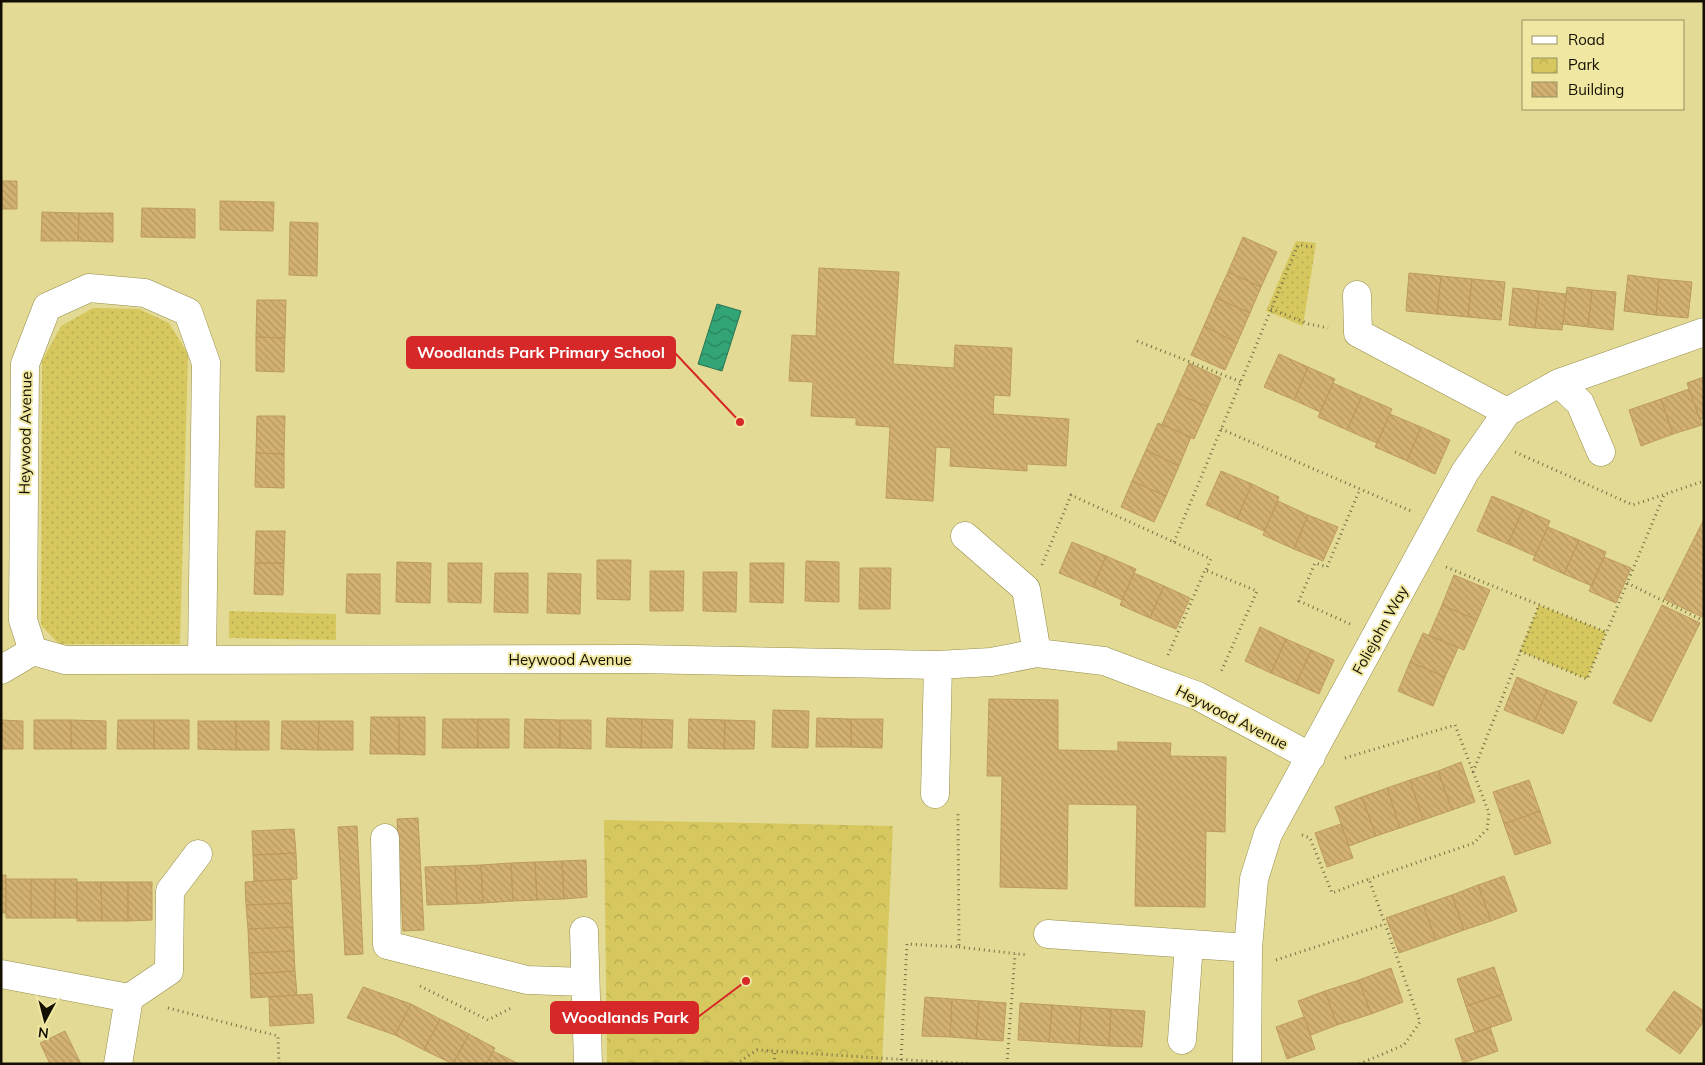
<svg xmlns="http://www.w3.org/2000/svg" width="1705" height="1065" font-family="Mulish,sans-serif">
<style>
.grass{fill:url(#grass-dots)}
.park{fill:url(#park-crowns)}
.water{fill:url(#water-waves);stroke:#287753}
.building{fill:url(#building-back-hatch);stroke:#bd9b5d}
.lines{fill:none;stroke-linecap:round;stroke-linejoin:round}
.minor-casing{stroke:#958d49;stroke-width:29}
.path{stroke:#756f46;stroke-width:3;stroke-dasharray:1 4;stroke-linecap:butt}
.minor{stroke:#fff;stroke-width:28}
.labels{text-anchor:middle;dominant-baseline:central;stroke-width:4;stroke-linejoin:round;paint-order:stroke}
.street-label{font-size:15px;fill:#120e00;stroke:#f0e8a2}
.leader{fill:none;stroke:#d62828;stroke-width:2}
.callout-dot{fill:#d62828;stroke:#f0e8a2;stroke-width:2}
.callout{fill:#d62828;stroke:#d62828;stroke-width:2}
.callout-label{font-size:16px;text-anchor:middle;font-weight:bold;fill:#fff}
</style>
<defs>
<pattern id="grass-dots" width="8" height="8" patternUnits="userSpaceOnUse" patternTransform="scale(1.25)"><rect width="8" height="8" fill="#d6c85e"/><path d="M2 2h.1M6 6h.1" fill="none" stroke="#b7ab50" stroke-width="1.8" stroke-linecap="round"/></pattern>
<pattern id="park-crowns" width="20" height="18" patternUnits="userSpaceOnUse" patternTransform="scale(1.25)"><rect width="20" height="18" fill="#d6c85e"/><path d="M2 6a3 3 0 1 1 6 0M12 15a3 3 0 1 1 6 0" fill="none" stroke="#b7ab50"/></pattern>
<pattern id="water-waves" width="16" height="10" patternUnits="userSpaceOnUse" patternTransform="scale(1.25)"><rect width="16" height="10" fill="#32a476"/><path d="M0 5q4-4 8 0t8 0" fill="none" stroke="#29845e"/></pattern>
<pattern id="building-back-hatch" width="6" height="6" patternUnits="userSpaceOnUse" patternTransform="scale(1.25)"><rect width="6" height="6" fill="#d3b173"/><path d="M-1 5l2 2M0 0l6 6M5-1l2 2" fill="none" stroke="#b49762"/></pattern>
</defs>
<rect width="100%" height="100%" fill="#e3db95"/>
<path class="grass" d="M1296 241 1316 243 1303 326 1266 311Z
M93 308 139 309 169 323 188 354 180 644H59L41 625 42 361 61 326Z
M1539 605 1606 632 1587 679 1520 651Z
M229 611 336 614V640L229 638Z"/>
<path class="park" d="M604 820 893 826 882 1064H607Z"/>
<path class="water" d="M717 304 741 311 722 371 698 364Z"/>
<path class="building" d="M1 181H17V209H1Z
M220 201 274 202 273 231 220 230Z
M142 208 195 209V238L141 237Z
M42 212 79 213 78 241H41Z
M79 213H113V242L78 241Z
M290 222 318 223 317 276 289 275Z
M1243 237 1277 252 1261 287 1228 272Z
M819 268 899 272 893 364 954 368 955 345 1012 348 1010 396 994 395 993 414 1069 419 1066 466 1027 464V471L950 466 951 448 936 447 933 501 886 498 890 427 856 425V418L811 416 813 382 789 381 792 335 816 336Z
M1228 272 1261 287 1250 313 1216 298Z
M1409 273 1441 276 1437 314 1406 311Z
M1628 275 1659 279 1656 315 1624 311Z
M1441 276 1472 279 1468 317 1437 314Z
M1472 279 1505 282 1501 320 1468 317Z
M1659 279 1692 282 1688 318 1656 315Z
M1567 287 1592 290 1588 327 1563 324Z
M1513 288 1539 291 1535 328 1509 325Z
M1592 290 1616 292 1613 330 1588 327Z
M1539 291 1566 294 1562 330 1535 328Z
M1216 298 1250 313 1237 343 1204 326Z
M257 300H286L285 338 256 337Z
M1204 326 1237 343 1225 370 1191 355Z
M256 337 285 338 284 372 256 371Z
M1279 354 1308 367 1294 400 1264 387Z
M1189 363 1221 378 1208 407 1176 393Z
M1308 367 1335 379 1320 412 1294 400Z
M1704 377V418L1700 420 1687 383Z
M1333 383 1362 396 1347 430 1318 417Z
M1689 389 1702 425 1673 434 1661 399Z
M1176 393 1208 407 1194 439 1162 424Z
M1362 396 1392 409 1377 443 1347 430Z
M1661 399 1673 434 1641 446 1629 410Z
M1390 414 1421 427 1407 461 1375 447Z
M257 416H285L284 454 256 453Z
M1158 423 1191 437 1179 466 1146 450Z
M1421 427 1450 440 1435 474 1407 461Z
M1146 450 1179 466 1166 496 1132 481Z
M256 453 284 454V488L255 487Z
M1221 471 1252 484 1237 519 1206 505Z
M1132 481 1166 496 1154 522 1121 507Z
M1252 484 1279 497 1264 531 1237 519Z
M1492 496 1523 509 1508 544 1477 531Z
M1278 501 1308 515 1294 549 1263 535Z
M1523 509 1550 521 1535 556 1508 544Z
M1308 515 1338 527 1323 561 1294 549Z
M1704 519V614L1702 617 1664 599Z
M1548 527 1579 540 1564 574 1533 560Z
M256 531H285L284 563H255Z
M1579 540 1606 552 1592 586 1564 574Z
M1072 542 1106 556 1093 587 1059 573Z
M1106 556 1136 569 1122 600 1093 587Z
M1604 557 1631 568 1616 603 1589 591Z
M597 560H631L630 600 597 599Z
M806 561 839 562V602L805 601Z
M397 562 431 563 430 603 396 602Z
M255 563H284L283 595 254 594Z
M448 563H482L481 603 448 602Z
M750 563H784L783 603 750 602Z
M860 568H891L890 609H859Z
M650 571H684L683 611H650Z
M703 572H737L736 612 703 611Z
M495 573H528V613L494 612Z
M548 573 581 574 580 614 547 613Z
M1134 573 1164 586 1150 618 1120 605Z
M347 574H380V614L346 613Z
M1454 575 1490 590 1477 620 1442 605Z
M1164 586 1190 598 1176 629 1150 618Z
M1442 605 1477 620 1464 650 1429 635Z
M1662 605 1700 623 1651 722 1613 703Z
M1260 627 1286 639 1271 673 1245 661Z
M1423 633 1458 648 1445 677 1410 662Z
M1286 639 1311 650 1296 684 1271 673Z
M1311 650 1334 660 1319 694 1296 684Z
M1410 662 1445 677 1433 706 1398 691Z
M1517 677 1547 690 1534 722 1504 710Z
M1547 690 1577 702 1563 734 1534 722Z
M989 699 1058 700V750L1118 751V742L1171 743 1170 756 1226 757 1225 832 1206 831 1205 907 1135 906 1137 805 1068 804 1067 889 1000 887 1002 776H987Z
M773 710 809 711 808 748 772 747Z
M371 717H399V754H370Z
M399 717H425V755L399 754Z
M607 718 642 719 641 748 606 747Z
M817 718 851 719V747H816Z
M443 719H478V748H442Z
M478 719H509V748H478Z
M525 719 560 720V748H524Z
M642 719 673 720 672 748H641Z
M689 719 725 720 724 749 688 748Z
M851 719H883L882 748 851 747Z
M1 720 23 721V749H1Z
M34 720H71V749H34Z
M71 720 106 721V749H71Z
M118 720H154V749H117Z
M154 720H189V749H154Z
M560 720H591V749L560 748Z
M725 720 755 721 754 749H724Z
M198 721H236V750L198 749Z
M236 721H269V750H236Z
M282 721H319L318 750 281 749Z
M319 721H353V750H318Z
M1461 762 1475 802 1452 810 1438 771Z
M1438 771 1452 810 1423 820 1410 780Z
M1410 780 1423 820 1400 828 1387 788Z
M1529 780 1540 811 1504 824 1493 792Z
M1387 788 1400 828 1376 836 1362 797Z
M1362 797 1376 836 1349 846 1335 807Z
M1540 811 1551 843 1515 855 1504 824Z
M418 818 424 930 403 931 397 819Z
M1341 824 1353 858 1327 867 1315 833Z
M357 826 363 954 345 955 338 827Z
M294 829 296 853 253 855 252 831Z
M296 853 297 879 254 881 253 855Z
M586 860 587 897 564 899 562 861Z
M562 861 564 899 537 900 535 862Z
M535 862 537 900 513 901 511 863Z
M511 863 513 901 483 903 481 865Z
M481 865 483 903 457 904 455 866Z
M455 866 457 904 427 905 425 867Z
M1 875H6V913H1Z
M1504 876 1517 911 1491 921 1478 885Z
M6 879H31V918H6Z
M31 879H55V918H31Z
M55 879H77V918H55Z
M291 879 292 903 246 905 245 882Z
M77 882H101L102 921H77Z
M101 882H128V921H102Z
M128 882H152V920L128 921Z
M1478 885 1491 921 1464 930 1452 895Z
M1452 895 1464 930 1436 940 1423 905Z
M292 903 293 927 248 929 246 905Z
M1423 905 1436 940 1399 953 1386 918Z
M293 927 294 951 249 953 248 929Z
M294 951 295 971 250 974 249 953Z
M1494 967 1503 994 1466 1006 1457 979Z
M1391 968 1403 1002 1371 1014 1359 980Z
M295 971 297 995 251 998 250 974Z
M1359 980 1371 1014 1337 1025 1325 991Z
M363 987 411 1004 395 1035 347 1018Z
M1325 991 1337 1025 1311 1035 1298 1001Z
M1674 991 1704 1011V1021L1680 1054 1646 1030Z
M312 994 314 1023 270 1026 269 997Z
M1503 994 1512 1020 1475 1033 1466 1006Z
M925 997 952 999 950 1037 922 1036Z
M952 999 979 1001 976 1039 950 1037Z
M979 1001 1006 1003 1003 1041 976 1039Z
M1020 1003 1052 1005 1049 1042 1018 1040Z
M411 1004 440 1019 424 1050 395 1035Z
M1052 1005 1081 1007 1079 1044 1049 1042Z
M1081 1007 1111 1009 1109 1046 1079 1044Z
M1111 1009 1145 1011 1142 1047 1109 1046Z
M1304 1017 1315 1049 1287 1059 1276 1027Z
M440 1019 469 1034 453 1064 424 1050Z
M1490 1027 1498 1051 1463 1063 1455 1039Z
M65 1031 81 1064H50L40 1043Z
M469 1034 495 1048 486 1064H453Z
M493 1051 519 1064H486Z"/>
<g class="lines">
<defs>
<path id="minor" d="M1357 295 1358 333 1507 412
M1559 383 1580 403 1601 452
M965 536 1026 589 1037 653
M202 660 206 363 188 312 145 293 89 288 47 307 25 364 23 620 33 651 65 660 637 659 938 665 991 662 1037 653 1104 661 1157 681 1198 696 1311 757
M1 670 33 651
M935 794 938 665
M385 838 387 945 527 980 585 982
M584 931 588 1064
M1048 934 1248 948
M1 974 129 998 118 1064
M129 998 169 971 170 891 198 854
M1182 1040 1189 944
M1247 1064 1248 948 1254 879 1268 834 1465 472 1507 412 1559 383 1704 332"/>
</defs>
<use href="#minor" class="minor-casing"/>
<path class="path" d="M1271 309 1309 324 1328 328
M1137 341 1241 382
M1221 429 1411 511
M1515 452 1633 505 1704 481
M1174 542 1298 245 1315 247
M1042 565 1071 495 1211 559 1206 570
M1446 567 1606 632
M1627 583 1704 621
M1350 624 1299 601 1315 563 1327 567 1360 489
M1520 651 1587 679 1664 495
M1168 655 1205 570 1257 591 1220 674
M1345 758 1455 725 1489 813 1487 829 1474 843 1369 879
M1473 772 1539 605
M1302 835 1310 838 1332 893 1369 879 1420 1022 1404 1045 1359 1064
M959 947 1027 955
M1276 960 1385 924
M420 986 488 1020 513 1007
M168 1008 278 1036 279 1064
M901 1060 907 944 959 947 958 813
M736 1064 757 1050 971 1064
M774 1064 775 1051
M1007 1064 1015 954"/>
<use href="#minor" class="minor"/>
</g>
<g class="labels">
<g class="street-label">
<text transform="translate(25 433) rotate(-89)">Heywood Avenue</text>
<text transform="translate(1380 630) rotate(-61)">Foliejohn Way</text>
<text x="570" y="659">Heywood Avenue</text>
<text transform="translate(1232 717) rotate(27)">Heywood Avenue</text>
</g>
</g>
<path class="leader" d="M740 422L675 353M746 981L698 1017"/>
<g class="callout-dot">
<circle cx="740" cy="422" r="5"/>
<circle cx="746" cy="981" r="5"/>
</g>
<g class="callout">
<rect x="407" y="337" width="268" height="31" rx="5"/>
<rect x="551" y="1002" width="147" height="31" rx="5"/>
</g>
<g class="callout-label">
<text x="541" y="358">Woodlands Park Primary School</text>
<text x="625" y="1023">Woodlands Park</text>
</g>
<rect width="1705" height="1065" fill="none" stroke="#120e00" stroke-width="5"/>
<rect x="1522" y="20" width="162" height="90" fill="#f0e8a2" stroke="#979161"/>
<rect x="1532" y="36" width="25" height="8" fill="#ffffff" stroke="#979161"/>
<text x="1568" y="45" font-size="15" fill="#120e00">Road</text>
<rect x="1532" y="58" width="25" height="15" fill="url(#park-crowns)" stroke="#979161"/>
<text x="1568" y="70" font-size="15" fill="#120e00">Park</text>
<rect x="1532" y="82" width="25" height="15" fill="url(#building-back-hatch)" stroke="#979161"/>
<text x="1568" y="95" font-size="15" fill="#120e00">Building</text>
<g transform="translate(45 1020) rotate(187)" stroke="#f0e8a2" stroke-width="4" paint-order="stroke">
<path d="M0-4L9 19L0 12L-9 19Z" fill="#120e00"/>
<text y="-8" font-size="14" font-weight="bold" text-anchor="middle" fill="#120e00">N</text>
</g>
</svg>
